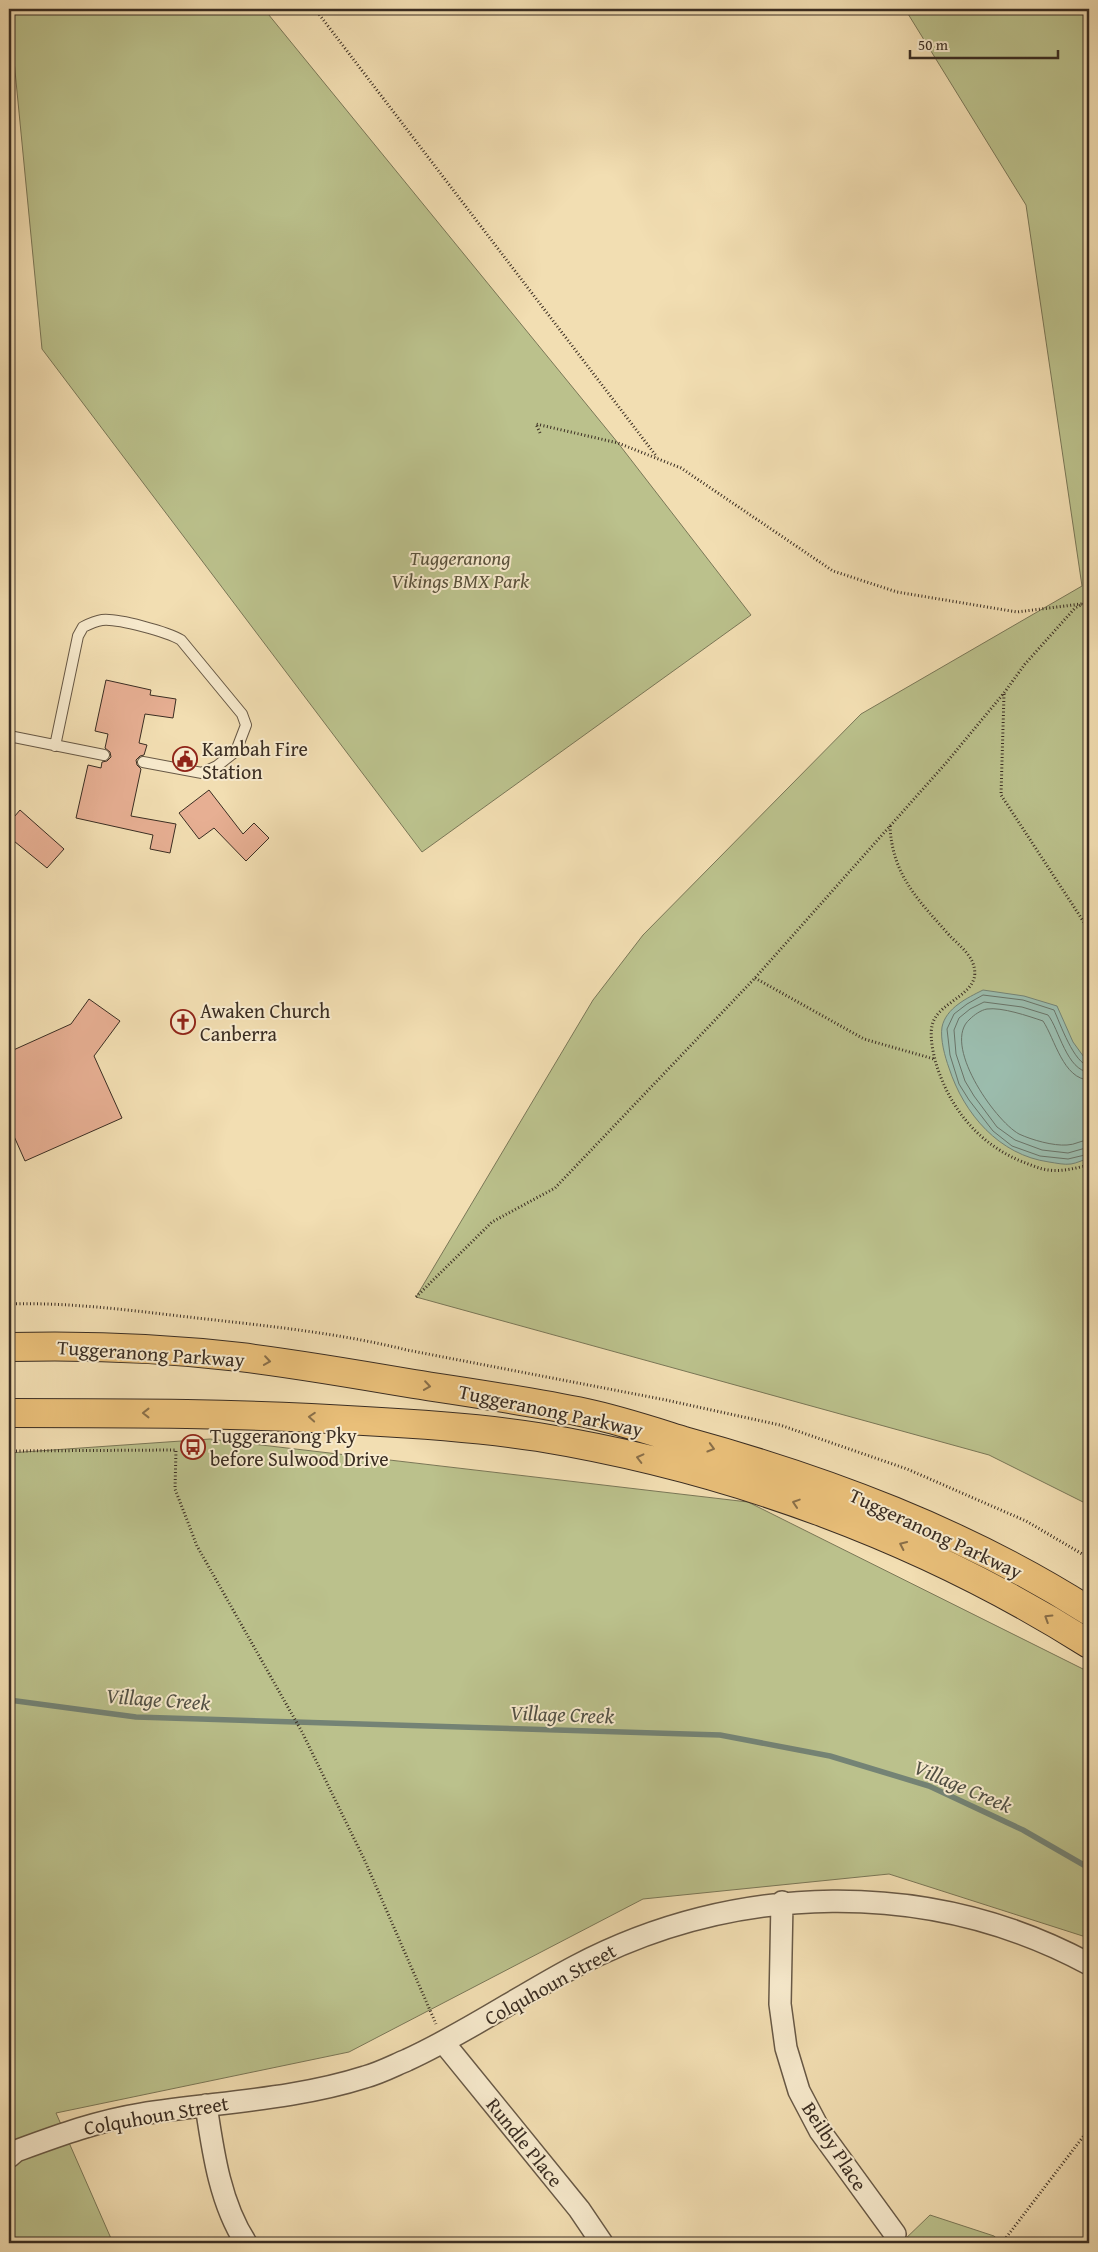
<svg xmlns="http://www.w3.org/2000/svg" width="1098" height="2252" font-family="'Gentium Book Plus',serif">
<style>
.green{fill:#bbc18c;stroke:#7a7757}
.water{fill:#9bbcad;stroke:#748375}
.lines{fill:none;stroke-linecap:round;stroke-linejoin:round}
.shore{stroke:#6a7468;stroke-width:1}
.stream{stroke:#748375;stroke-width:5.5}
.building{fill:#e7af93;stroke:#3a2d22}
.service-casing{stroke:#685946;stroke-width:12}
.minor-casing{stroke:#685946;stroke-width:24}
.motorway-casing{stroke:#3a2d22;stroke-width:30}
.path{stroke:#3a2d22;stroke-width:3;stroke-dasharray:1 2.5;stroke-linecap:butt}
.service{stroke:#f7eacd;stroke-width:10}
.minor{stroke:#f7eacd;stroke-width:21}
.motorway{stroke:#e9bf79;stroke-width:28}
.oneway{stroke:#896f49}
.labels{text-anchor:middle;dominant-baseline:central;stroke-width:4;stroke-linejoin:round;paint-order:stroke}
.park-label{font-size:20px;font-style:italic;fill:#5a523c;stroke:#f7eacd}
.poi-label{font-size:20px;fill:#3a2d22;stroke:#f7eacd;text-anchor:start}
.street-label{font-size:20px;fill:#3a2d22;stroke:#f7eacd}
.water-label{font-size:21px;font-style:italic;fill:#525145;stroke:#f7eacd}
</style>
<rect width="100%" height="100%" fill="#f2deb2"/>
<filter id="stains"><feTurbulence type="fractalNoise" baseFrequency=".004" numOctaves="4"/><feColorMatrix values="0 0 0 0 .2 0 0 0 0 .09 0 0 0 0 .02 0 0 0 .5 -.17"/></filter>
<radialGradient id="worn" r=".72"><stop offset=".6" stop-color="#630" stop-opacity="0"/><stop offset="1" stop-color="#630" stop-opacity=".3"/></radialGradient>
<path class="green" d="M9 9H264L618 443 751 615 422 852 42 349Z
M905 9H1089V1505L989 1455 416 1297 593 1000 643 935 861 714 1082 586 1026 205Z
M210 1439 748 1502 1089 1672V1938L889 1874 643 1899 349 2052 56 2113 113 2243H9V1453Z
M930 2215 994 2236 1002 2243H901Z"/>
<path class="water" d="M983 990 1024 996 1057 1006 1073 1042 1089 1064V1158C1083 1160 1077 1163 1071 1164 1064 1165 1056 1163 1049 1162 999 1155 964 1114 949 1068 945 1057 940 1039 942 1027 946 1008 967 998 983 990Z"/>
<g class="lines">
<path class="shore" d="M1089 1066C1074 1064 1060 1023 1054 1010L1023 1000 983 995 967 1004 954 1014 947 1029 950 1055 959 1084 969 1100 993 1131 1012 1146 1040 1156 1068 1159 1089 1154
M1089 1072C1067 1071 1059 1029 1048 1015L1022 1007 984 1002 970 1009 959 1018 954 1030 956 1054 965 1081 974 1096 997 1127 1015 1140 1042 1150 1068 1153 1089 1147
M1089 1080C1063 1079 1055 1039 1043 1021 1028 1016 1002 1007 987 1009 981 1010 974 1015 970 1019 941 1043 994 1120 1019 1134 1032 1140 1053 1146 1067 1145 1075 1145 1081 1140 1089 1140"/>
<path class="stream" d="M9 1700 136 1717 720 1735 830 1756 929 1786 1023 1830 1089 1868"/>
</g>
<path class="building" d="M106 680 151 690 150 695 176 699 173 718 145 714 139 743 147 745 144 755 140 756 136 760 137 765 141 769 131 816 176 824 170 853 150 849 153 835 76 818 88 765 101 768 102 762 107 761 111 757 110 752 105 748 108 734 95 731Z
M209 790 243 834 254 823 269 838 246 861 214 828 199 839 179 813Z
M20 810 64 849 47 868 9 837V823Z
M89 999 120 1021 94 1056 122 1118 25 1161 9 1125V1052L71 1024Z"/>
<g class="lines">
<defs>
<path id="service" d="M9 736 104 755
M55 746 78 636 83 627C89 624 95 621 102 620 117 618 168 632 181 640L242 714 246 725 236 751 217 766 202 773 143 762"/>
<path id="minor" d="M782 1902 780 2004 786 2048 799 2091 820 2131 895 2234
M444 2043 579 2209 602 2243
M206 2105C213 2152 220 2203 246 2243
M9 2157 16 2151C57 2136 97 2121 141 2114 216 2102 293 2100 365 2077 380 2073 393 2066 407 2060 466 2033 519 1996 576 1966 736 1882 929 1878 1089 1964"/>
<path id="motorway" d="M9 1347C86 1345 164 1348 240 1357 298 1364 356 1374 414 1384 471 1393 529 1401 586 1413 619 1420 652 1431 684 1441 826 1480 965 1532 1089 1611
M9 1413C128 1413 246 1413 364 1421 422 1424 481 1428 538 1437 733 1469 923 1539 1089 1644"/>
</defs>
<use href="#service" class="service-casing"/>
<use href="#minor" class="minor-casing"/>
<use href="#motorway" class="motorway-casing"/>
<path class="path" d="M315 9 657 457
M540 433 536 424 618 443 681 468 833 571 897 592 1017 612 1089 603
M1004 694 1001 795 1089 930
M890 826C892 875 919 901 950 936 957 943 968 952 972 961 987 995 937 999 932 1026 929 1039 935 1063 940 1075 955 1115 983 1146 1023 1162 1031 1165 1040 1169 1048 1170 1062 1172 1076 1168 1089 1165
M755 978 864 1039 934 1059
M416 1297 492 1222 555 1188 755 978 946 763 1004 693 1025 664 1075 608 1083 604 1089 592
M9 1304C72 1302 135 1311 197 1318 268 1326 339 1333 407 1350L666 1400 780 1425 907 1469 1026 1521 1089 1558
M9 1451 176 1450 175 1489 197 1546 302 1732 365 1861 436 2024
M1002 2243 1089 2129"/>
<use href="#service" class="service"/>
<use href="#minor" class="minor"/>
<use href="#motorway" class="motorway"/>
</g>
<defs><path id="oneway-chevron" d="M-2-3.5L2.5 0L-2 3.5" fill="none" stroke-width="1.6" stroke-linecap="round" stroke-linejoin="round" transform="scale(1.25)"/></defs>
<g class="oneway">
<use href="#oneway-chevron" transform="translate(267 1361) rotate(8)"/>
<use href="#oneway-chevron" transform="translate(427 1386) rotate(8)"/>
<use href="#oneway-chevron" transform="translate(146 1413) rotate(180)"/>
<use href="#oneway-chevron" transform="translate(312 1417) rotate(-176)"/>
<use href="#oneway-chevron" transform="translate(711 1448) rotate(16)"/>
<use href="#oneway-chevron" transform="translate(640 1458) rotate(-166)"/>
<use href="#oneway-chevron" transform="translate(796 1503) rotate(-162)"/>
<use href="#oneway-chevron" transform="translate(903 1545) rotate(-155)"/>
<use href="#oneway-chevron" transform="translate(1048 1618) rotate(-148)"/>
</g>
<defs>
<symbol id="civic-ring" viewBox="-11 -11 22 22"><circle r="9.5" fill="#f7eacd" stroke="#8f2418" stroke-width="1.5"/><path d="M-.6-6.5H3V-4.5H.6V-3L4-1V1h2V6H-6V1h2V-1L-.6-3ZM-1.2 2.5V6h2.4V2.5Z" fill="#8f2418"/></symbol>
<symbol id="church-ring" viewBox="-11 -11 22 22"><circle r="9.5" fill="#f7eacd" stroke="#8f2418" stroke-width="1.5"/><path d="M-1.2-6h2.4v3.5h3.3v2.4h-3.3V6h-2.4V-.1h-3.3v-2.4h3.3Z" fill="#8f2418"/></symbol>
<symbol id="bus-ring" viewBox="-11 -11 22 22"><circle r="9.5" fill="#f7eacd" stroke="#8f2418" stroke-width="1.5"/><path d="M-5-6H5V4H4V6H2V4H-2V6H-4V4H-5ZM-3.5-4V0h7V-4ZM-3.5 1.2v1.5H-2V1.2ZM2 1.2v1.5H3.5V1.2Z" fill="#8f2418"/></symbol>
</defs>
<g fill-rule="evenodd">
<use href="#civic-ring" x="171" y="745" width="28" height="28"/>
<use href="#church-ring" x="169" y="1008" width="28" height="28"/>
<use href="#bus-ring" x="179" y="1433" width="28" height="28"/>
</g>
<g class="labels">
<g class="park-label">
<text x="460" y="557">Tuggeranong<tspan x="460" dy="23">Vikings BMX Park</tspan></text>
</g>
<g class="poi-label">
<text x="202" y="748">Kambah Fire<tspan x="202" dy="23">Station</tspan></text>
<text x="200" y="1010">Awaken Church<tspan x="200" dy="23">Canberra</tspan></text>
<text x="210" y="1435">Tuggeranong Pky<tspan x="210" dy="23">before Sulwood Drive</tspan></text>
</g>
<g class="street-label">
<text transform="translate(151 1353) rotate(4)">Tuggeranong Parkway</text>
<text transform="translate(551 1410) rotate(12)">Tuggeranong Parkway</text>
<text transform="translate(936 1533) rotate(25)">Tuggeranong Parkway</text>
<text transform="translate(550 1984) rotate(-29)">Colquhoun Street</text>
<text transform="translate(156 2115) rotate(-10)">Colquhoun Street</text>
<text transform="translate(525 2142) rotate(51)">Rundle Place</text>
<text transform="translate(835 2146) rotate(57)">Beilby Place</text>
</g>
<g class="water-label">
<text transform="translate(158 1699) rotate(4)">Village Creek</text>
<text transform="translate(562 1714) rotate(2)">Village Creek</text>
<text transform="translate(963 1786) rotate(23)">Village Creek</text>
</g>
</g>
<rect width="1098" height="2252" fill="none" stroke="#f2deb2" stroke-width="30"/>
<rect x="10" y="10" width="1078" height="2232" fill="none" stroke="#3a2d22" stroke-width="2.5"/>
<rect x="15" y="15" width="1068" height="2222" fill="none" stroke="#3a2d22"/>
<path d="M910 50v8h148v-8" fill="none" stroke="#3a2d22" stroke-width="2.5"/>
<text x="918" y="50" font-size="15" fill="#3a2d22" stroke="#f7eacd" stroke-width="4" paint-order="stroke">50 m</text>
<rect width="100%" height="100%" filter="url(#stains)"/>
<rect width="100%" height="100%" fill="url(#worn)"/>
</svg>
